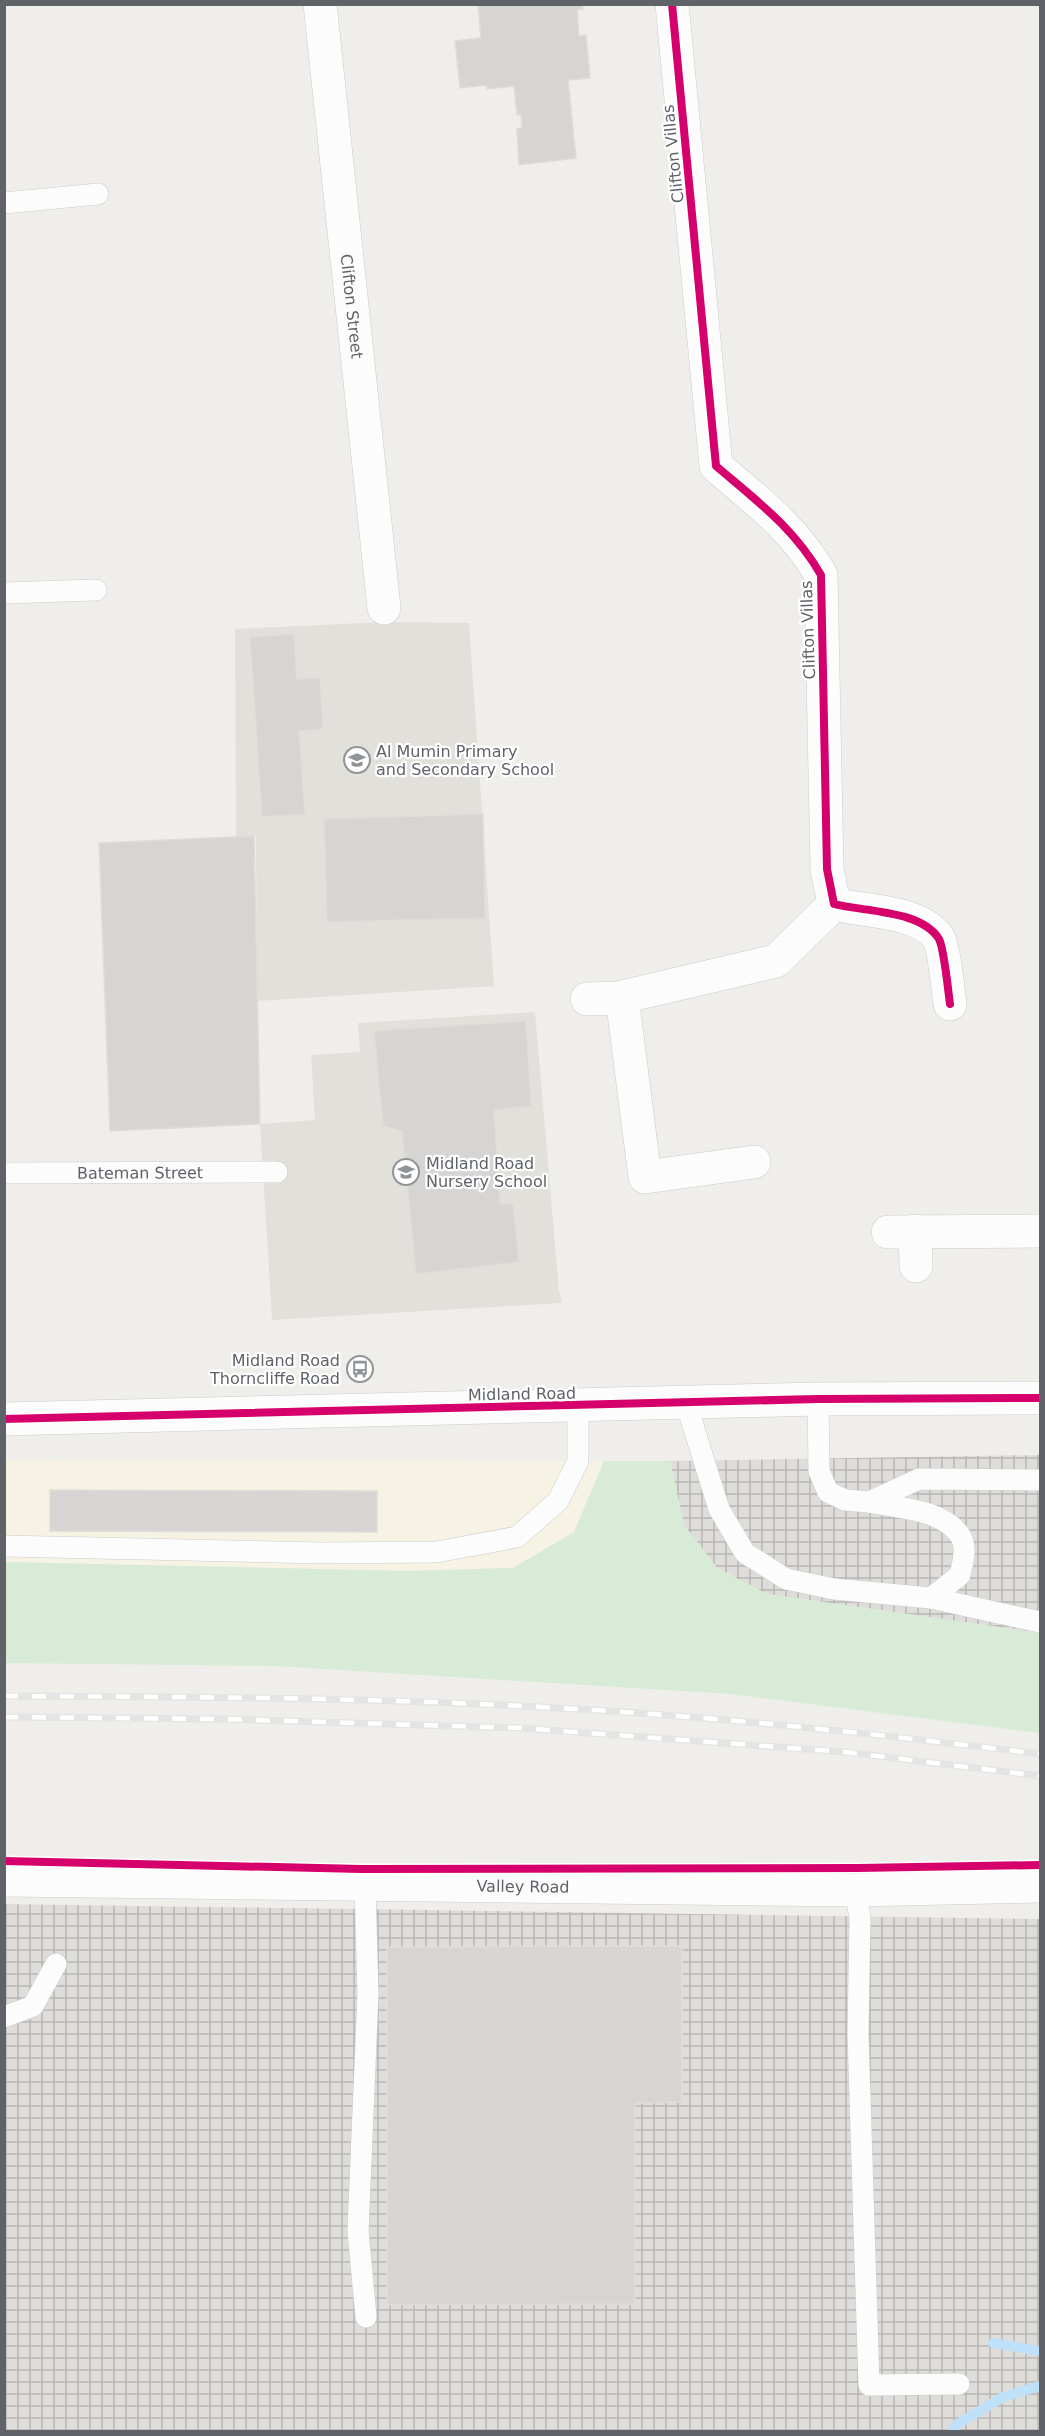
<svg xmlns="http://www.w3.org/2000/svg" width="1045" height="2436" font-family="'DejaVu Sans',sans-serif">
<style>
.commercial{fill:#f7f3e4}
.industrial{fill:url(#industrial-grid)}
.education{fill:#e2e0da}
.green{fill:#d8ebd6}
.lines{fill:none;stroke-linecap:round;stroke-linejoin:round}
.stream{stroke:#bfe0f9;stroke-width:10}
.building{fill:#d6d5d3;stroke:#deddd9;stroke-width:1.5}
.lane-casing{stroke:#cbcccc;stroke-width:22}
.street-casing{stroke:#cbcccc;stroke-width:34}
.secondary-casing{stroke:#cacacb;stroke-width:34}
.lane{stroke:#fdfcfc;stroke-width:21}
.street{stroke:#fdfcfc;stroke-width:33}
.secondary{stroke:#fdfcfc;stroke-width:33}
.rail-casing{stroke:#e4e4e4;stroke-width:7}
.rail{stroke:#fff;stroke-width:4.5;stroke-dasharray:14;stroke-linecap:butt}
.cycleway-casing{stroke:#fff;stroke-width:11}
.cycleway{stroke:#d6006c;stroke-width:8}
.labels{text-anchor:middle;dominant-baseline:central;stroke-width:4.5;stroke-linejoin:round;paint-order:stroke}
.street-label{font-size:16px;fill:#5f6368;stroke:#fff}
.poi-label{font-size:16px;fill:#5f6368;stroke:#fff;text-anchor:start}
</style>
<defs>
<pattern id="industrial-grid" width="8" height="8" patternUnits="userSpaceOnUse" patternTransform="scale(1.5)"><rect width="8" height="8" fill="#dfddda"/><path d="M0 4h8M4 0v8" fill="none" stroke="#b8b7b5"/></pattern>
</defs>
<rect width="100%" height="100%" fill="#efeeea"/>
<path class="commercial" d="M5 1459 604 1461 574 1532 513 1568 408 1571 5 1562Z"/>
<path class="industrial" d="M1040 1455V1633L767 1594 717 1568 684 1525 670 1461Z
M4 1904 1040 1919V2431H5Z"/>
<path class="education" d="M386 622 469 623 494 986 257 1001 256 836 236 837 235 629Z
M535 1012 559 1291 562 1303 272 1320 260 1124 315 1120 311 1055 360 1052 358 1023Z"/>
<path class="green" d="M604 1461H670L684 1525 717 1568 767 1594 1040 1633V1733L730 1694 276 1666 5 1663V1562L408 1571 513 1568 574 1532Z"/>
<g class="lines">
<path class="stream" d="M993 2343 1040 2351
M952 2432 956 2425 1003 2397 1040 2386"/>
</g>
<path class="building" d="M478 4H582L583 9 577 10 579 36 586 35 590 78 568 80 576 158 519 165 517 129 522 128 521 115H517L514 86 487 89V85L460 88 455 41 481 38Z
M294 634 297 679 320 678 323 729 299 731 305 814 262 817 250 637Z
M483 814 485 918 327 922 324 819Z
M254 836 260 1124 110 1131 99 843Z
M526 1021 531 1106 494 1110 500 1204H513L519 1262 416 1274 402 1131 383 1126 374 1031Z
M50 1490 377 1491V1532L50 1531Z
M682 1946V2102L635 2103V2304L387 2305V1947Z"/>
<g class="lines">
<defs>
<g id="lane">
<path d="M4 203 98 194"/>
<path d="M4 593 96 590"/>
<path id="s1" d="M4 1173 277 1172"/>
<path d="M818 1399 819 1471 828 1492 845 1500 869 1502 919 1479 1040 1480"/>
<path d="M686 1403 719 1509 745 1553 786 1579 834 1589 931 1598 1040 1622"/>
<path d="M869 1502C897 1508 941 1509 959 1534 968 1545 963 1562 960 1575L931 1598"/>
<path d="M4 1546 322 1553 437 1552 517 1537 558 1501 578 1461V1406"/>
<path d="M365 1886 368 1994 358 2231 366 2317"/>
<path d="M855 1890 860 1917 858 2033 869 2385 959 2384"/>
<path d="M4 2017 33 2006 56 1964"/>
</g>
<g id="street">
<path id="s2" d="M320 4 384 608"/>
<path d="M672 4 716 466C757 501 794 528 821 575L827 869 834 904C865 912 921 910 939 939 944 948 948 990 950 1004"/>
<path d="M622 997 645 1177 754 1162"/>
<path d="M587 999 618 998 776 961 834 904"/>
<path d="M915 1231 916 1266"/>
<path d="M888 1232 1040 1231"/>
</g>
<g id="secondary">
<path d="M4 1419 818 1399 1040 1398"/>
<path id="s3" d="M4 1880 855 1890 1040 1886"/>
</g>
</defs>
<use href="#lane" class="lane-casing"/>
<use href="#street" class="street-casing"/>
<use href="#secondary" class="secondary-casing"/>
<use href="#lane" class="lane"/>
<use href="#street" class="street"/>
<use href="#secondary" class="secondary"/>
<defs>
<path id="rail" d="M4 1696C177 1697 349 1697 521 1706 695 1714 868 1733 1040 1754
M4 1717 223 1719 521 1728 845 1752 1040 1776"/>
</defs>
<use href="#rail" class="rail-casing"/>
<use href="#rail" class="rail"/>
<defs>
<path id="cycleway" d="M672 4 716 466C757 501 794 528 821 575L827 869 834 904C865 912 921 910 939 939 944 948 948 990 950 1004
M4 1419 818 1399 1040 1398
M4 1861 362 1869 857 1868 1040 1865"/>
</defs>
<use href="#cycleway" class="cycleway-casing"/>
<use href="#cycleway" class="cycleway"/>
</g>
<defs>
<symbol id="school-ring" viewBox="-11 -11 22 22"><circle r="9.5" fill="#fff" stroke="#919496" stroke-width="1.5"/><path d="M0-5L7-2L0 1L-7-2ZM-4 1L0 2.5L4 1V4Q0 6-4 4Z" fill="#919496"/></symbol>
<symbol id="bus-ring" viewBox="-11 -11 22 22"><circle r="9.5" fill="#fff" stroke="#919496" stroke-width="1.5"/><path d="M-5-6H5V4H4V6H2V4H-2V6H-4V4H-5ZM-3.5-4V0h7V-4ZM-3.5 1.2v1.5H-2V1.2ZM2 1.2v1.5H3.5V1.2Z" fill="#919496"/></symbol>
</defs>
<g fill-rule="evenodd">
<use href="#school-ring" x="342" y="745" width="30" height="30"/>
<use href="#school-ring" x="391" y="1157" width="30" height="30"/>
<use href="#bus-ring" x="345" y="1354" width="30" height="30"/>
</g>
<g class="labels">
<g class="street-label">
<text transform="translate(673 154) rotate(-96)">Clifton Villas</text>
<text stroke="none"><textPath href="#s2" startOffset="304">Clifton Street</textPath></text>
<text transform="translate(808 630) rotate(-92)">Clifton Villas</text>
<text stroke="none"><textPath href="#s1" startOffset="136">Bateman Street</textPath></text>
<text transform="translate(522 1394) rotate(-1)">Midland Road</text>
<text stroke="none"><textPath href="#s3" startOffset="519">Valley Road</textPath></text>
</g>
<g class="poi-label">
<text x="376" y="751">Al Mumin Primary<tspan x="376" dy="18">and Secondary School</tspan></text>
<text x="426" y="1163">Midland Road<tspan x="426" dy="18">Nursery School</tspan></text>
<text x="340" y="1360" text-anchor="end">Midland Road<tspan x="340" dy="18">Thorncliffe Road</tspan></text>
</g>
</g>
<rect width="1045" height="2436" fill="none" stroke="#5f6368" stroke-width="12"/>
</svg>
